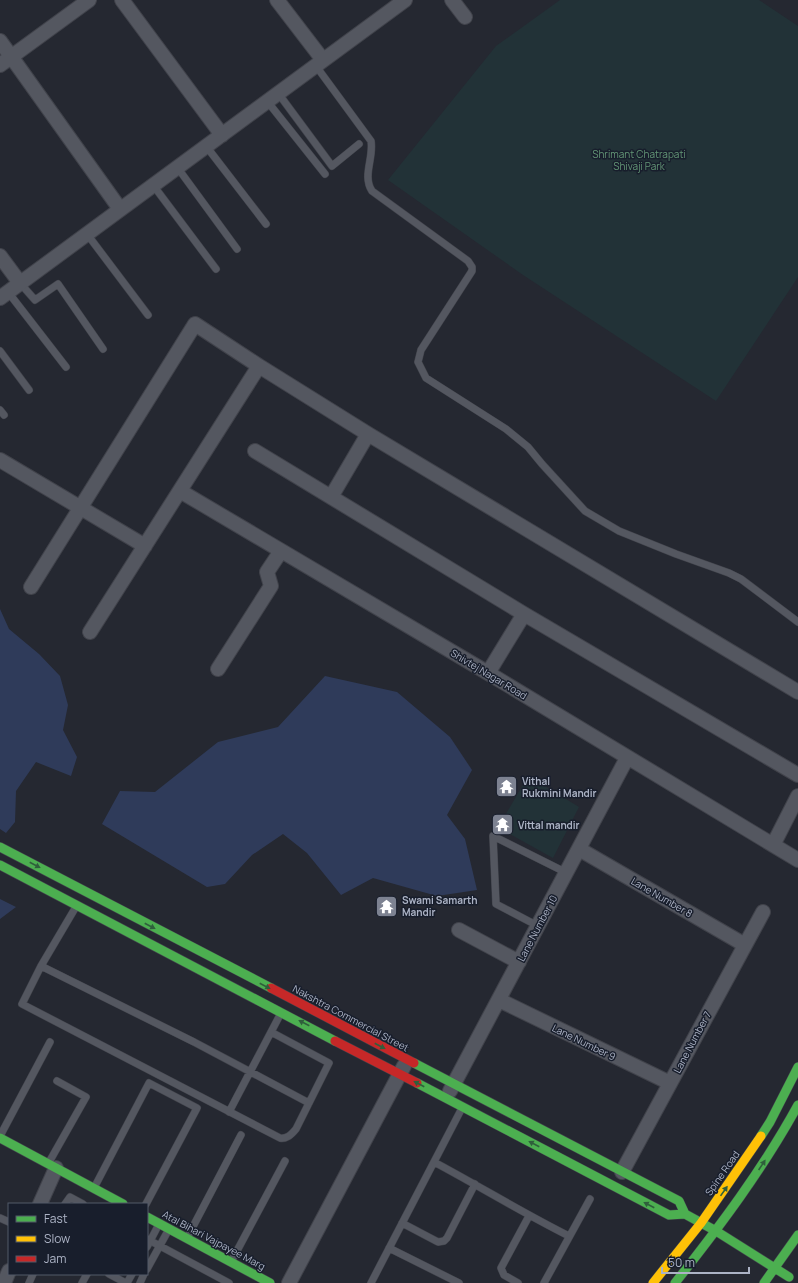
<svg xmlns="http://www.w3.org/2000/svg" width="798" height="1283" font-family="Manrope,sans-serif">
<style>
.green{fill:#223237}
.water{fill:#2f3b5a}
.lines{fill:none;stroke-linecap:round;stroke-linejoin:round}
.lane-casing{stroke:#41434b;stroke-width:8}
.street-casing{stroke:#41434b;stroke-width:16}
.fast-casing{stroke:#41434b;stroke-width:10}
.slow-casing{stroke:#41434b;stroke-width:10}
.jam-casing{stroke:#41434b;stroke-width:10}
.lane{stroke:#545760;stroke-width:7}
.street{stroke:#545760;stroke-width:14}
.fast{stroke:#4caf50;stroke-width:9}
.slow{stroke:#ffc107;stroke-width:9}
.jam{stroke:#c62828;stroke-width:9}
.oneway{fill:#2f5f3c}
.labels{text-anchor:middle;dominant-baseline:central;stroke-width:3;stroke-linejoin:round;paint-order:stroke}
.park-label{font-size:10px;fill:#639676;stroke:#181e2c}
.street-label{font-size:10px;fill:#acb3c5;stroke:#181e2c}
.poi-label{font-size:10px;font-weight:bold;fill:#acb3c5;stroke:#181e2c;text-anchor:start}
</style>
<rect width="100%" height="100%" fill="#252831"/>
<path class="green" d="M560 0H759L798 26V277L716 401 523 275 388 180 496 46Z
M528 776 579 807 553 858 506 832 512 823 503 819Z"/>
<path class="water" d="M0 609 9 629 39 654 60 676 68 705 63 730 77 757 71 776 36 762 16 791 15 822 6 833 0 829Z
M325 676 397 692 450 737 472 770 447 815 465 839 477 890 437 896 373 878 341 895 307 853 283 834 252 855 225 884 207 887 102 824 120 791 155 792 218 742 278 727Z
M0 899 16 907 0 919Z"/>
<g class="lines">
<defs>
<path id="lane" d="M316 66 371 141C374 158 362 176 372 191L468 261 472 267V271L421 350 418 362 426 378 506 429 528 447 542 464 585 511 619 531 676 554 729 573 741 579 798 622
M278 93 332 166 359 144
M267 101 325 174
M206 146 266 224
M177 167 237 249
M153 185 216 269
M87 234 148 315
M20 283 35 300 58 284 103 349
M8 292 66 367
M0 351 29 390
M0 410 4 415
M77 905 41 966 194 1042 309 1103
M538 926 496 904 493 836 567 873
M41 966 22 1004 280 1138C287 1139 291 1135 296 1129L329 1063 271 1032
M229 1112 281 1013
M0 1136 50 1042
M434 1162C479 1186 523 1213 569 1236
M48 1164 86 1097 57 1081
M94 1188 149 1083 197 1108 146 1204
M65 1204 70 1197 83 1204
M0 1218 9 1222
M402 1223 438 1242 444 1241 447 1238 475 1184
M187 1238 241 1135
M147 1239 229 1283
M147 1247 159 1224
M389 1248 459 1283
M231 1262 285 1161
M147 1269 169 1229
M109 1274 126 1283
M29 1283 33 1274
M82 1283 87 1274
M127 1283 132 1274
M140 1283 144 1274
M371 1283 462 1108
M518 1283 504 1275 501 1268 529 1216
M544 1283 590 1199"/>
<path id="street" d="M122 0 222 135
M277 0 323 60
M452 0 465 17
M0 41 120 209
M0 65 89 0
M0 256 20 283
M0 298 405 0
M255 451 524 614 798 775
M0 460 145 546
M180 491 488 673 798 860
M331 497 368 434
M31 587 195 324 259 366 368 434 798 692
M90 632 259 366
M218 669 271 586 267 572 281 551
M488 673 524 614
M773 845 798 796
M579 849 745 945
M459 930 519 962
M499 1000 670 1083
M450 1091 627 758
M622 1172 763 912
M40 1204 56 1168
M4 1283 9 1271
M289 1283 404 1066"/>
<path id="fast" d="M0 847 271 988
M0 865 335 1041
M414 1063 679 1201 685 1214
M417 1083 669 1215 685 1214 716 1231 789 1277
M761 1136 770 1122 798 1067
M0 1138 123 1204
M147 1217 270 1283
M675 1283C720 1226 763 1169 798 1105
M764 1283 798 1235"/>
<path id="slow" d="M653 1283 701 1223 761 1136"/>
<path id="jam" d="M271 988 414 1063
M335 1041 417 1083"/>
</defs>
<use href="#lane" class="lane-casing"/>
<use href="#street" class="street-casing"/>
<use href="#fast" class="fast-casing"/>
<use href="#slow" class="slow-casing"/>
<use href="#jam" class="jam-casing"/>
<use href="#lane" class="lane"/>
<use href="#street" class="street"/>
<use href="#fast" class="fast"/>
<use href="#slow" class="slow"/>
<use href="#jam" class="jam"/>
</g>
<defs><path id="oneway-solid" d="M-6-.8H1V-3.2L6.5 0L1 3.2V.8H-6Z"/></defs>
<g class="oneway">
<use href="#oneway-solid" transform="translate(35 865) rotate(28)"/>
<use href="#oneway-solid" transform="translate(150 926) rotate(28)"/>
<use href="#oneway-solid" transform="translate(265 986) rotate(28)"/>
<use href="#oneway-solid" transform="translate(304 1023) rotate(-153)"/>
<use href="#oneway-solid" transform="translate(380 1046) rotate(28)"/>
<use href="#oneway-solid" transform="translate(419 1084) rotate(-152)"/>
<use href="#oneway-solid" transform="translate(534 1144) rotate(-152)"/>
<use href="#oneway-solid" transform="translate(762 1165) rotate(-56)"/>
<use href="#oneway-solid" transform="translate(724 1191) rotate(-55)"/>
<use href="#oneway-solid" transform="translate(649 1205) rotate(-152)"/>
</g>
<defs>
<symbol id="temple-square" viewBox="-11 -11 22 22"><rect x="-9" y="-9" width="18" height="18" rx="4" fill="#7d8291" stroke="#181e2c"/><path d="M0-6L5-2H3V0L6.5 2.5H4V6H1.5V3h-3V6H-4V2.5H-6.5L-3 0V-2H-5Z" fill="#fff"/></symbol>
</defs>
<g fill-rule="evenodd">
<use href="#temple-square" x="494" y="774" width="25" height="25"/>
<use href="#temple-square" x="490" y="812" width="25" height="25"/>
<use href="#temple-square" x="374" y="894" width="25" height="25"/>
</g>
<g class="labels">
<g class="park-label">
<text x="639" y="154">Shrimant Chatrapati<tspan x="639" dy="12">Shivaji Park</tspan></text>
</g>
<g class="street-label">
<text transform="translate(489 674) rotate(31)">Shivtej Nagar Road</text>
<text transform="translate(662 897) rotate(30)">Lane Number 8</text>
<text transform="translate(537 928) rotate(-62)">Lane Number 10</text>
<text transform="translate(351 1018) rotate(28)">Nakshtra Commercial Street</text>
<text transform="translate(584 1042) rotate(26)">Lane Number 9</text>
<text transform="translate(692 1042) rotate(-62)">Lane Number 7</text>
<text transform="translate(722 1173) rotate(-55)">Spine Road</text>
<text transform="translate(214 1240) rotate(28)">Atal Bihari Vajpayee Marg</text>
</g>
<g class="poi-label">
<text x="522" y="781">Vithal<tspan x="522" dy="12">Rukmini Mandir</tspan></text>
<text x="518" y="825">Vittal mandir</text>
<text x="402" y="900">Swami Samarth<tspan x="402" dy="12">Mandir</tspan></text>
</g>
</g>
<rect x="8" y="1203" width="140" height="72" fill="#181e2c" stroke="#535a69"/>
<rect x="16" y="1216" width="20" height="6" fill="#4caf50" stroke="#535a69"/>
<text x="44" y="1223" font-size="12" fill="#acb3c5">Fast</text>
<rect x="16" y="1236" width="20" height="6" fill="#ffc107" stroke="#535a69"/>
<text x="44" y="1243" font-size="12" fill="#acb3c5">Slow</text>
<rect x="16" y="1256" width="20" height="6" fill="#c62828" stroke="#535a69"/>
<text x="44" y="1263" font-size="12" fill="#acb3c5">Jam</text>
<path d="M662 1267v6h87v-6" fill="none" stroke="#acb3c5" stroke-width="2"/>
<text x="668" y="1267" font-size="12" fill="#acb3c5" stroke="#181e2c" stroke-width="3" paint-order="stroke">50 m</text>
</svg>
